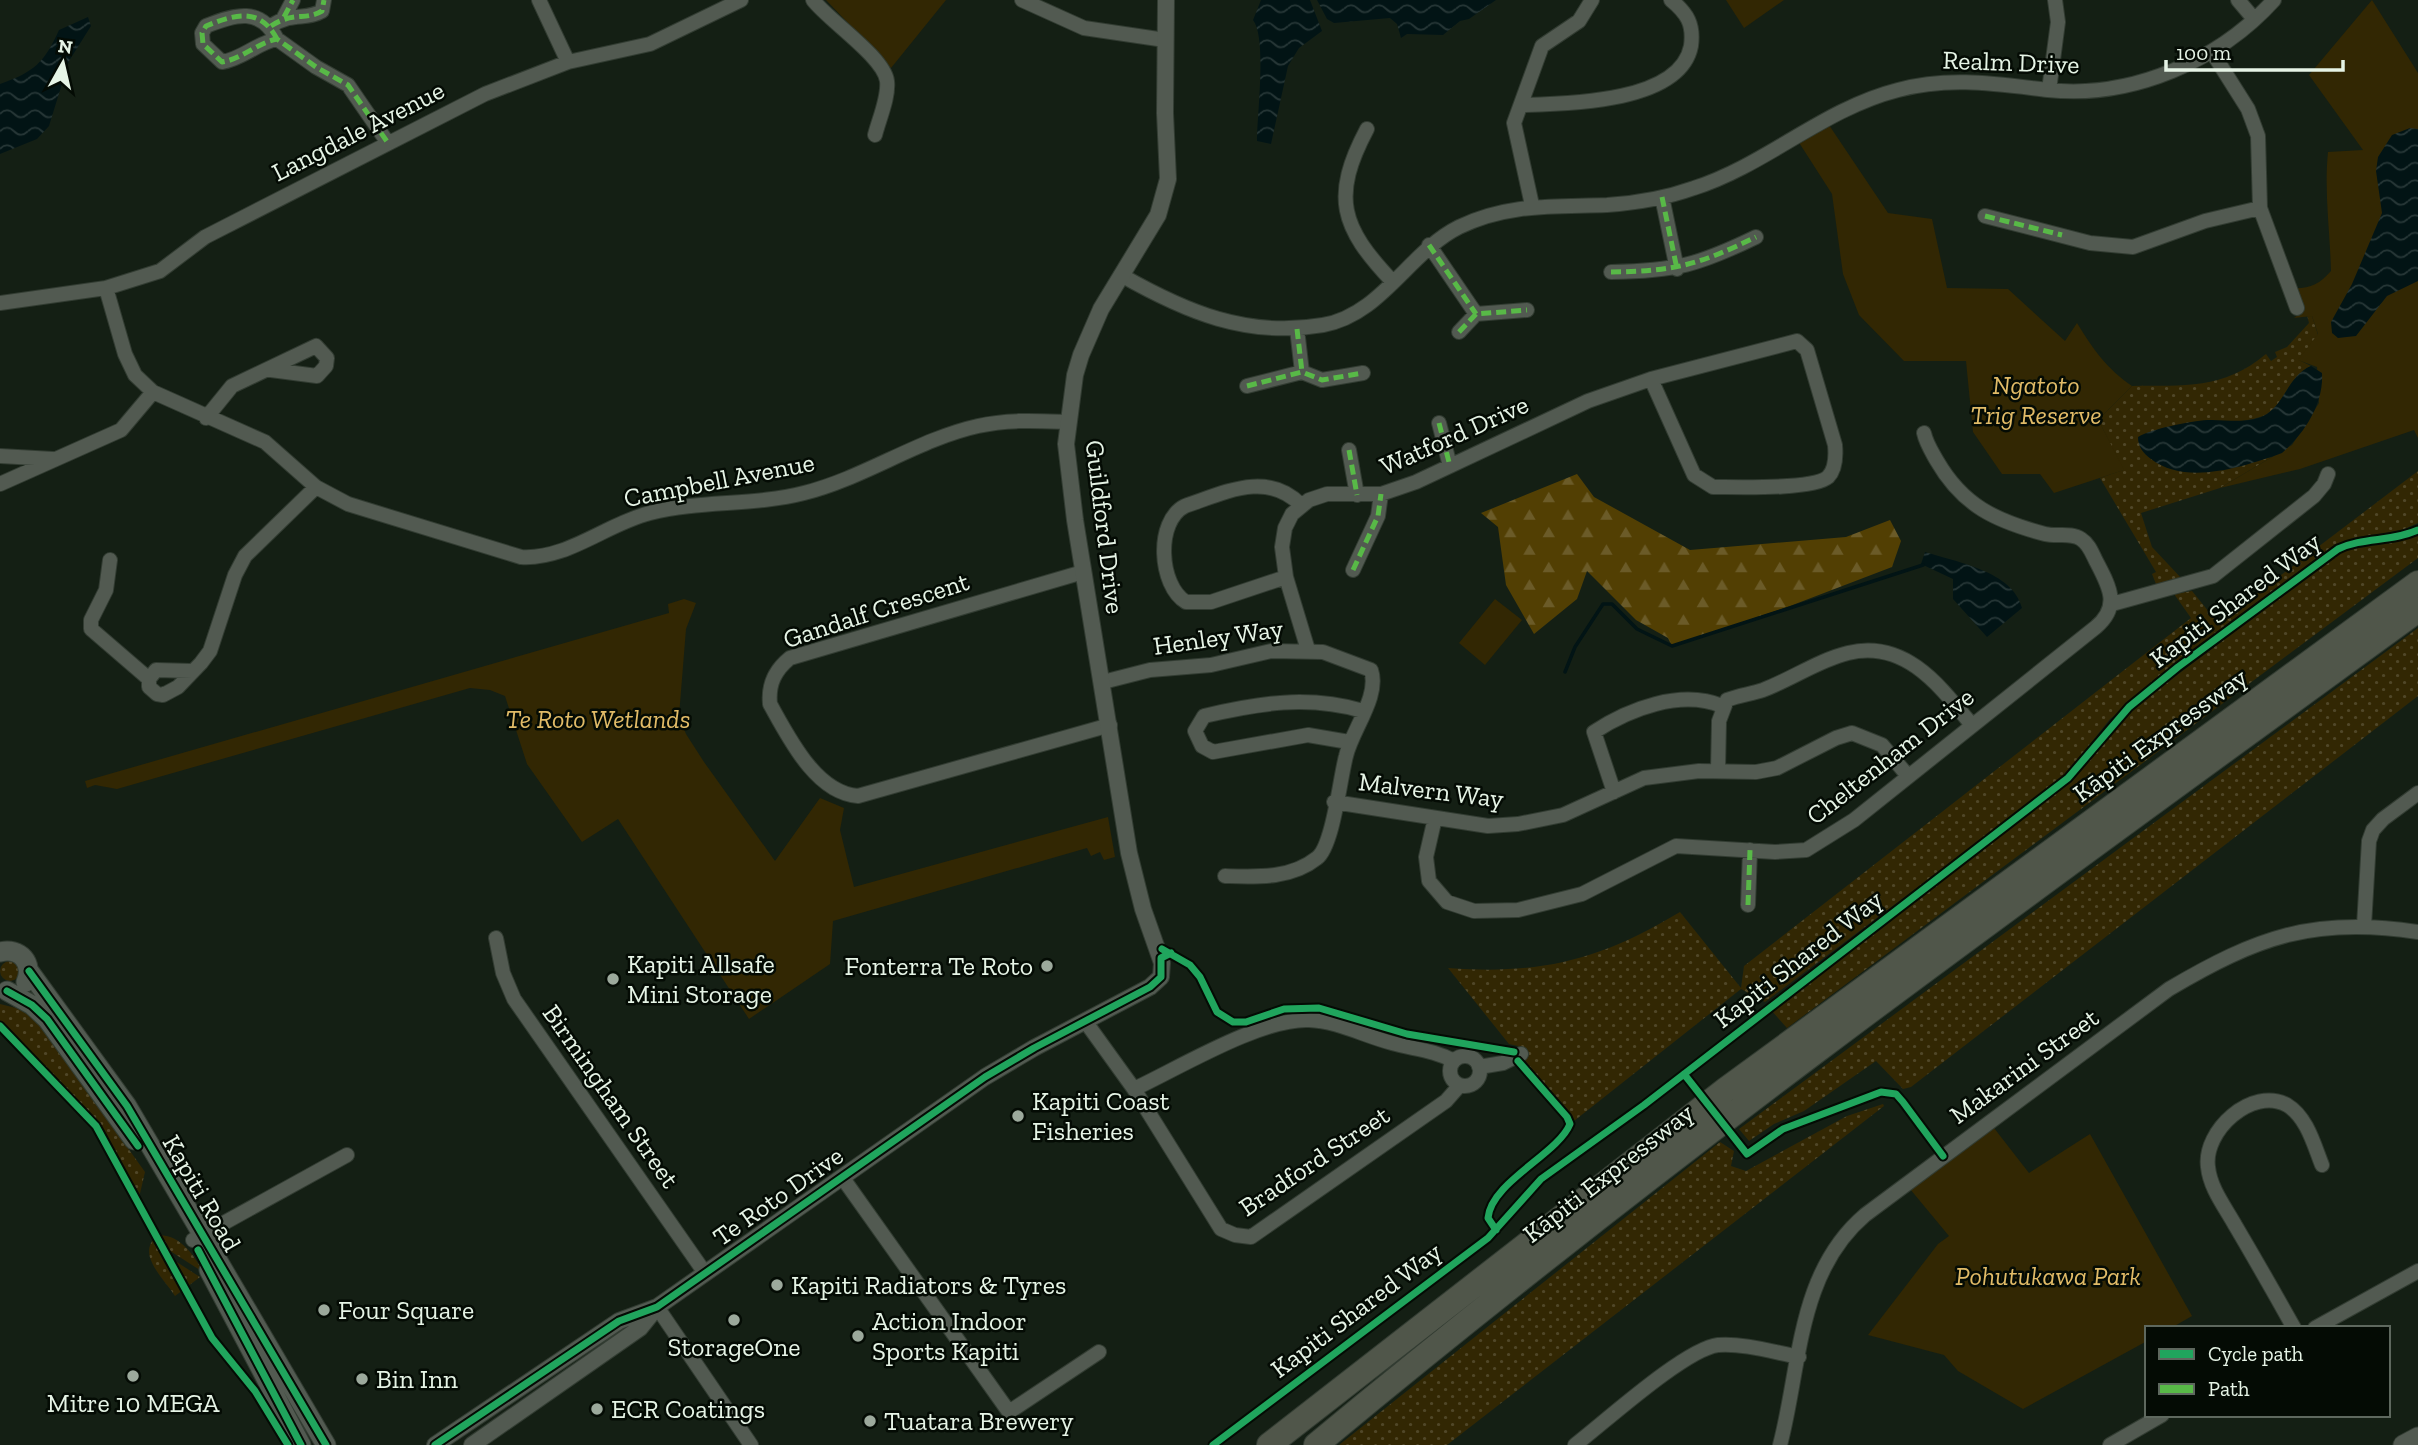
<svg xmlns="http://www.w3.org/2000/svg" width="2418" height="1445" font-family="'Zilla Slab',serif">
<style>
.grass{fill:url(#grass-dots)}
.forest{fill:url(#forest-firs)}
.park{fill:#322703}
.water{fill:url(#water-waves)}
.lines{fill:none;stroke-linecap:round;stroke-linejoin:round}
.stream{stroke:#021415;stroke-width:3.5}
.minor-casing{stroke:#323c32;stroke-width:16}
.tertiary-casing{stroke:#323c32;stroke-width:18}
.secondary-casing{stroke:#323c32;stroke-width:21}
.motorway-casing{stroke:#323c32;stroke-width:26}
.minor{stroke:#525a51;stroke-width:14}
.tertiary{stroke:#525a51;stroke-width:16}
.secondary{stroke:#525a51;stroke-width:19}
.motorway{stroke:#50564a;stroke-width:24}
.quiet{stroke:#58b947;stroke-width:5;stroke-dasharray:10 5;stroke-linecap:butt}
.cycleway-casing{stroke:#040b04;stroke-width:11}
.cycleway{stroke:#20a55d;stroke-width:7}
.poi-dot{fill:#9ca99c;stroke:#040b04;stroke-width:2.5}
.labels{text-anchor:middle;dominant-baseline:central;stroke-width:5;stroke-linejoin:round;paint-order:stroke}
.street-label{font-size:26px;fill:#e6f4e6;stroke:#040b04}
.park-label{font-size:26px;font-style:italic;fill:#e1bb67;stroke:#040b04}
.poi-label{font-size:26px;fill:#e6f4e6;stroke:#040b04;text-anchor:start}
</style>
<defs>
<pattern id="grass-dots" width="8" height="8" patternUnits="userSpaceOnUse" patternTransform="scale(1.75)"><rect width="8" height="8" fill="#322703"/><path d="M2 2h.1M6 6h.1" fill="none" stroke="#504728" stroke-width="1.8" stroke-linecap="round"/></pattern>
<pattern id="forest-firs" width="22" height="20" patternUnits="userSpaceOnUse" patternTransform="scale(1.75)"><rect width="22" height="20" fill="#523f03"/><path d="M5 1l3.5 6h-7zM16 11l3.5 6h-7z" fill="#6b5b28"/></pattern>
<pattern id="water-waves" width="16" height="10" patternUnits="userSpaceOnUse" patternTransform="scale(1.75)"><rect width="16" height="10" fill="#021415"/><path d="M0 5q4-4 8 0t8 0" fill="none" stroke="#273737"/></pattern>
</defs>
<rect width="100%" height="100%" fill="#141f14"/>
<path class="grass" d="M2307 315 2312 316 2318 335 2299 360 2311 366C2289 376 2286 401 2267 414 2252 424 2185 425 2163 428L2233 466 2272 457 2220 488 2141 513 2152 547 2182 579 2156 584 2152 574 2156 572 2100 478 2123 470 2100 423 2101 417 2132 386C2184 385 2223 390 2266 354L2271 361 2277 357 2275 352 2287 347 2309 323Z
M2418 471V523L2402 530 2344 541 2110 719 2063 778 1765 1002 1741 989 1574 1121 1527 1064 1518 1046 1509 1044 1448 968C1541 975 1600 960 1680 912L1741 988 1744 966 2191 618 2174 594 2192 591 2218 623Z
M2418 534V558L1787 1028 1771 1010 2071 780 2132 709 2340 552Z
M2418 628V696L1911 1087 1903 1089 1876 1061 1804 1111 1774 1124 1749 1141 1739 1129Z
M0 971a10 10 0 1 1 20 0a10 10 0 1 1-20 0Z
M0 1004 20 1009 37 1021 145 1172 138 1202 96 1126 0 1025Z
M1883 1104 1884 1106 1447 1445H1339L1720 1142 1734 1151 1731 1166 1746 1171 1847 1116Z
M160 1235C181 1236 194 1255 203 1272L167 1249Z
M154 1239 183 1290 175 1296C165 1280 138 1256 154 1239Z
M172 1259 200 1277 187 1287Z"/>
<path class="forest" d="M1577 474 1594 497 1690 550 1846 537 1890 520 1901 541 1892 567 1790 606 1672 646 1668 638 1636 620 1587 571 1577 599 1534 634 1506 585 1498 527 1481 513Z"/>
<path class="park" d="M826 0H946L891 68Z
M1726 0H1784L1744 28Z
M2372 0 2418 73V438L2414 430 2300 469 2220 488 2292 445 2319 403 2317 367 2298 360 2318 334 2312 316 2294 318 2304 310 2291 288C2309 289 2319 285 2331 271 2330 231 2324 192 2328 152L2363 150 2309 75Z
M1829 125 1888 213 1932 219 1947 288 2008 289 2065 341 2077 323C2093 349 2107 369 2132 386L2101 417 2100 423 2124 470 2054 493 2040 474H2002L1973 432 1966 361H1904L1859 315 1843 274 1832 194 1798 141Z
M684 599 696 603 686 629 679 716 686 734 704 762 775 861 820 798 844 808 840 830 854 887 1108 817 1115 857 1104 860 1100 852 1091 856 1087 848 833 921 830 964 749 1019 618 819 582 842 527 764 505 696 490 690 470 688 117 789 95 785 87 788 85 781 669 613 668 604Z
M1495 599 1522 620 1485 665 1459 643Z
M1994 1128 2029 1173 2090 1134 2192 1316 2171 1328H2147V1341L2023 1409 1958 1371 1944 1355 1868 1335 1938 1244 1949 1236 1910 1189Z"/>
<path class="water" d="M1261 0H1310L1322 31 1299 48 1288 66 1271 144 1257 141C1257 114 1267 38 1253 20Z
M1317 0H1496L1469 19 1460 21 1443 35 1407 34 1401 38 1397 24 1390 18 1334 23 1327 19Z
M88 17 91 26 69 61 49 126 37 139 0 154V84C34 72 44 63 59 30Z
M2410 128 2418 129V281L2387 296 2356 336 2338 338 2332 333 2331 322 2352 284 2382 213 2376 171 2378 157 2392 135Z
M2311 366 2322 373C2324 404 2304 434 2282 453 2243 467 2186 486 2151 459 2143 453 2138 447 2138 437 2151 429 2191 421 2207 420 2226 419 2250 425 2267 414 2286 401 2289 375 2311 366Z
M1925 552C1956 562 2013 571 2022 608L1987 637 1953 599V579L1921 564Z"/>
<g class="lines">
<path class="stream" d="M1565 672 1575 647 1603 604H1612L1637 629 1672 646 1923 565"/>
<defs>
<path id="minor" d="M539 0 568 62
M813 0C828 20 884 57 887 81 889 97 879 119 875 135
M1022 0 1084 28 1165 40
M2238 0 2254 19
M284 17 293 0
M271 26C294 11 305 21 322 11L324 0
M277 39C260 7 236 14 206 26L202 33 203 44 222 62C242 59 257 43 277 39L316 67 348 85 388 143
M2212 52 2248 109 2258 136 2260 208 2297 308
M2049 90 2058 22 2055 0
M1522 105C1566 104 1680 103 1691 46 1694 24 1687 13 1671 0
M1367 129C1331 197 1341 227 1392 281
M1662 197 1677 269
M1532 205 1514 123 1542 46 1579 21 1592 0
M1985 216 2090 243 2133 247 2205 221 2260 208
M1429 245 1476 314
M1611 272C1676 271 1698 265 1756 237
M1121 275C1186 312 1247 338 1323 325 1381 315 1409 252 1459 227 1508 203 1555 207 1607 205 1637 203 1666 198 1694 188 1766 165 1823 109 1898 90 1949 76 1997 84 2048 90 2131 99 2219 61 2274 0
M106 288 125 354 135 375 153 392 265 442 316 487 348 504 521 557C567 560 606 524 650 513 700 500 754 506 804 493 864 478 919 439 978 426 1008 419 1039 421 1069 422
M0 303 106 288 160 271 205 237 485 94 568 62 650 44 741 0
M1297 329 1302 372
M1459 332 1476 314 1527 310
M1247 386 1302 372 1322 380 1363 373
M206 418 232 386 316 346 327 358 326 366 317 376 271 370
M1439 423 1450 466
M1349 450 1357 495
M0 456 53 459
M0 484 121 430 153 392
M110 560 106 590 91 620V629L149 679
M1353 570 1378 516 1381 494
M1083 572 790 658C775 670 768 684 770 704 789 738 816 793 858 796L1110 725
M1286 577 1211 602H1186C1159 586 1155 521 1185 506 1224 493 1267 470 1301 505
M2112 604 2213 576 2314 496 2324 484 2328 474
M1308 650 1286 577 1282 547 1285 528 1292 514 1309 500 1327 494H1381L1416 482 1588 401 1651 379 1797 341 1807 350 1835 445C1836 456 1836 469 1828 477 1813 490 1735 487 1713 487L1694 475 1651 379
M192 671 156 670 149 679V687L157 694 163 695 178 687 201 663 210 651 235 575 245 556 316 487
M1103 682 1150 670 1211 665 1271 651 1323 652 1371 670C1380 696 1352 730 1346 756 1340 778 1333 846 1317 858 1291 879 1257 877 1225 876
M1349 742 1308 735 1213 752 1202 746 1195 731 1204 716C1259 703 1308 695 1363 711
M1718 771 1719 721 1727 700C1739 695 1752 694 1763 690 1792 679 1819 660 1848 653 1905 639 1940 686 1971 724
M1614 792 1594 732C1629 709 1681 689 1722 706
M1334 802 1488 826 1518 824 1563 815 1644 778 1699 771 1756 772 1777 768 1836 738 1852 733 1882 745 1908 776
M1435 818 1426 857 1429 881 1447 902 1474 911 1518 910 1582 894 1676 846 1775 852 1806 850 1854 820 2096 627C2121 606 2109 586 2096 561 2092 553 2089 544 2081 539 2071 532 2057 537 2045 534 1996 521 1963 506 1937 461 1932 452 1926 443 1924 433
M1748 905 1750 850
M2364 926 2369 841 2373 830 2383 819 2418 793
M496 938 503 973 514 999 705 1273
M1085 1021 1134 1089 1221 1229 1235 1235 1251 1237 1446 1101 1460 1085
M1450 1071a15 15 0 1 1 30 0a15 15 0 1 1-30 0Z
M1479 1067 1503 1063 1521 1054
M1134 1089C1179 1068 1261 1018 1309 1020 1337 1021 1365 1036 1392 1043 1413 1049 1434 1050 1454 1061
M842 1177 1009 1412 1099 1352
M193 1240 347 1155
M657 1307 751 1445
M2294 1328C2275 1294 2255 1259 2235 1225 2225 1207 2210 1188 2208 1167 2203 1131 2252 1086 2287 1105 2307 1117 2314 1145 2322 1165
M2315 1328 2418 1271
M1575 1445C1605 1422 1685 1349 1718 1345 1743 1343 1773 1352 1799 1357
M1780 1445C1801 1365 1797 1273 1865 1215L2169 989C2257 937 2314 916 2418 932
M2110 1445 2162 1415"/>
<path id="tertiary" d="M435 1445 619 1321 657 1307
M472 1445 640 1328 657 1307 985 1077 1034 1048 1150 987 1161 977 1162 963 1143 909 1129 853 1075 520 1066 444 1075 375 1081 355 1101 309 1158 215 1168 179 1165 113 1166 0"/>
<path id="secondary" d="M0 952C20 947 34 963 26 982
M29 971 127 1106 326 1445
M7 991 32 1005 47 1019 134 1140
M209 1270 301 1445
M2403 1445 2418 1437"/>
<path id="motorway" d="M1269 1445 1725 1090 2418 583
M1316 1445C1670 1150 2045 881 2418 610"/>
</defs>
<use href="#minor" class="minor-casing"/>
<use href="#tertiary" class="tertiary-casing"/>
<use href="#secondary" class="secondary-casing"/>
<use href="#motorway" class="motorway-casing"/>
<use href="#minor" class="minor"/>
<use href="#tertiary" class="tertiary"/>
<use href="#secondary" class="secondary"/>
<use href="#motorway" class="motorway"/>
<path class="quiet" d="M284 17 293 0
M271 26C294 11 305 21 322 11L324 0
M277 39C260 7 236 14 206 26L202 33 203 44 222 62C242 59 257 43 277 39L316 67 348 85 388 143
M1662 197 1677 269
M1985 216 2062 235
M1429 245 1476 314
M1611 272C1676 271 1698 265 1756 237
M1297 329 1302 372
M1459 332 1476 314 1527 310
M1247 386 1302 372 1322 380 1363 373
M1439 423 1450 466
M1349 450 1357 495
M1353 570 1378 516 1381 494
M1748 905 1750 850"/>
<defs>
<path id="cycleway" d="M1162 949 1190 965 1200 977 1217 1012 1233 1022H1246L1284 1009 1319 1008 1407 1034 1514 1052
M29 971 127 1106 326 1445
M7 991 32 1005 47 1019 138 1146
M0 1026 96 1126 212 1338 255 1391 288 1445
M1684 1074 1747 1154 1783 1129 1881 1092 1896 1094 1903 1102 1943 1156
M1496 1230 1488 1218C1491 1182 1558 1154 1570 1124L1567 1117 1518 1061
M198 1250 301 1445
M435 1445 619 1321 657 1307 985 1077 1034 1048 1150 987 1161 977V958L1171 953
M1213 1445 1488 1238 1541 1179 1644 1105 2068 778 2129 707 2178 667 2338 549C2363 537 2392 542 2418 530"/>
</defs>
<use href="#cycleway" class="cycleway-casing"/>
<use href="#cycleway" class="cycleway"/>
</g>
<g class="poi-dot">
<circle cx="1047" cy="966" r="7"/>
<circle cx="613" cy="979" r="7"/>
<circle cx="1018" cy="1116" r="7"/>
<circle cx="777" cy="1285" r="7"/>
<circle cx="324" cy="1310" r="7"/>
<circle cx="734" cy="1320" r="7"/>
<circle cx="858" cy="1336" r="7"/>
<circle cx="133" cy="1376" r="7"/>
<circle cx="362" cy="1379" r="7"/>
<circle cx="597" cy="1409" r="7"/>
<circle cx="870" cy="1421" r="7"/>
</g>
<g class="labels">
<g class="street-label">
<text transform="translate(2011 62) rotate(2)">Realm Drive</text>
<text transform="translate(358 131) rotate(-27)">Langdale Avenue</text>
<text transform="translate(1454 435) rotate(-24)">Watford Drive</text>
<text transform="translate(719 480) rotate(-11)">Campbell Avenue</text>
<text transform="translate(1105 527) rotate(83)">Guildford Drive</text>
<text transform="translate(2235 600) rotate(-37)">Kapiti Shared Way</text>
<text transform="translate(876 610) rotate(-18)">Gandalf Crescent</text>
<text transform="translate(1218 637) rotate(-8)">Henley Way</text>
<text transform="translate(2160 735) rotate(-36)">Kāpiti Expressway</text>
<text transform="translate(1890 756) rotate(-38)">Cheltenham Drive</text>
<text transform="translate(1431 790) rotate(7)">Malvern Way</text>
<text transform="translate(1798 959) rotate(-38)">Kapiti Shared Way</text>
<text transform="translate(2024 1066) rotate(-36)">Makarini Street</text>
<text transform="translate(611 1096) rotate(55)">Birmingham Street</text>
<text transform="translate(1314 1161) rotate(-34)">Bradford Street</text>
<text transform="translate(1608 1173) rotate(-38)">Kāpiti Expressway</text>
<text transform="translate(202 1193) rotate(60)">Kapiti Road</text>
<text transform="translate(778 1196) rotate(-35)">Te Roto Drive</text>
<text transform="translate(1356 1310) rotate(-37)">Kapiti Shared Way</text>
</g>
<g class="park-label">
<text x="2036" y="385">Ngatoto<tspan x="2036" dy="30">Trig Reserve</tspan></text>
<text x="598" y="719">Te Roto Wetlands</text>
<text x="2048" y="1276">Pohutukawa Park</text>
</g>
<g class="poi-label">
<text x="627" y="964">Kapiti Allsafe<tspan x="627" dy="30">Mini Storage</tspan></text>
<text x="1033" y="966" text-anchor="end">Fonterra Te Roto</text>
<text x="1032" y="1101">Kapiti Coast<tspan x="1032" dy="30">Fisheries</tspan></text>
<text x="791" y="1285">Kapiti Radiators &amp; Tyres</text>
<text x="338" y="1310">Four Square</text>
<text x="872" y="1321">Action Indoor<tspan x="872" dy="30">Sports Kapiti</tspan></text>
<text x="734" y="1347" text-anchor="middle">StorageOne</text>
<text x="376" y="1379">Bin Inn</text>
<text x="133" y="1403" text-anchor="middle">Mitre 10 MEGA</text>
<text x="611" y="1409">ECR Coatings</text>
<text x="884" y="1421">Tuatara Brewery</text>
</g>
</g>
<rect x="2145" y="1326" width="245" height="91" fill="#040b04" stroke="#5e685e" stroke-width="2"/>
<rect x="2159" y="1349" width="35" height="10" fill="#20a55d" stroke="#5e685e" stroke-width="2"/>
<text x="2208" y="1361" font-size="21" fill="#e6f4e6">Cycle path</text>
<rect x="2159" y="1384" width="35" height="10" fill="#58b947" stroke="#5e685e" stroke-width="2"/>
<text x="2208" y="1396" font-size="21" fill="#e6f4e6">Path</text>
<g transform="translate(63 63) rotate(8)" stroke="#040b04" stroke-width="5" paint-order="stroke">
<path d="M0-5L12 26L0 18L-12 26Z" fill="#e6f4e6"/>
<text y="-10" font-size="19" font-weight="bold" text-anchor="middle" fill="#e6f4e6">N</text>
</g>
<path d="M2166 60v10h177v-10" fill="none" stroke="#e6f4e6" stroke-width="3.5"/>
<text x="2176" y="60" font-size="21" fill="#e6f4e6" stroke="#040b04" stroke-width="5" paint-order="stroke">100 m</text>
</svg>
